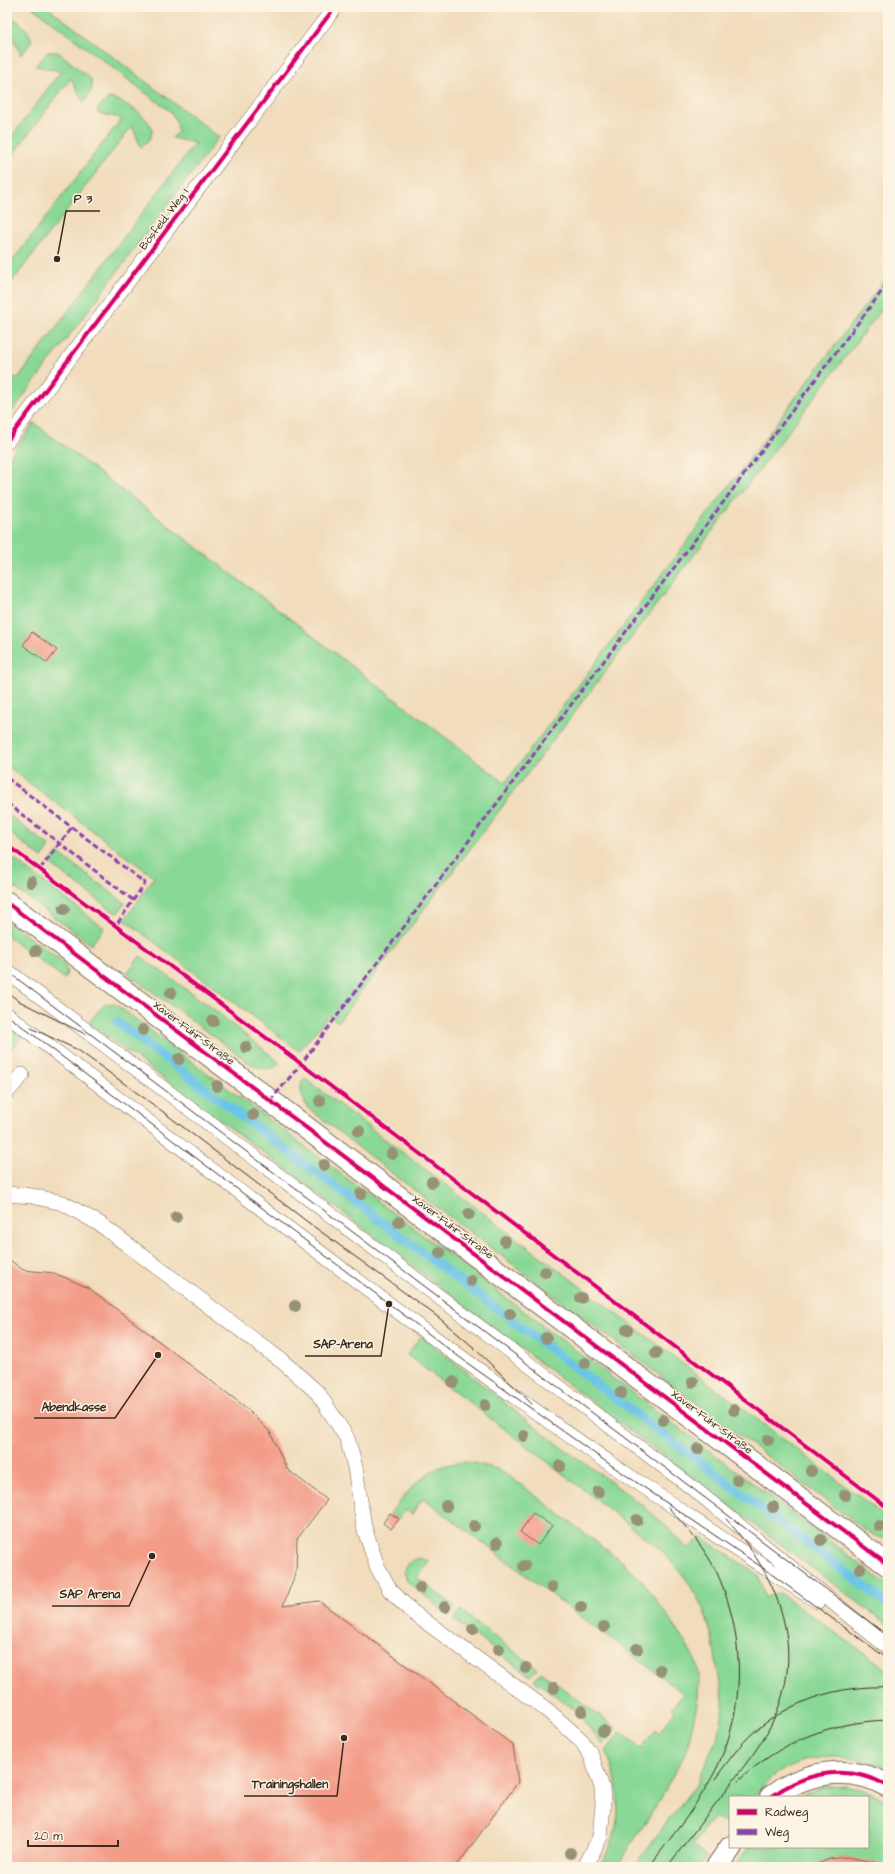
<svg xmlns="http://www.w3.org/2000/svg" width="895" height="1874" font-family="'Architects Daughter',sans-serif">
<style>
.green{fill:#89d896;stroke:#62815a}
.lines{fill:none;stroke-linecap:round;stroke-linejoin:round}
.stream{stroke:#6bc4e8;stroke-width:9}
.building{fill:#f39c88}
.lane-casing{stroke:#7b6855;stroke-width:16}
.street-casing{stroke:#7b6855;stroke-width:24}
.lane{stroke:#fff;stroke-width:15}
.street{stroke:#fff;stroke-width:22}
.tram{stroke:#3b2a1e;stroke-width:1}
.quiet{stroke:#8e44ad;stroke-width:3;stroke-dasharray:6 3;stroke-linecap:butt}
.cycleway-casing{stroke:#fcf5e5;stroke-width:6}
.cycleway{stroke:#d6006c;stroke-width:4}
.tree{fill:#979276}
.labels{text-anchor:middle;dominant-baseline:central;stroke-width:3;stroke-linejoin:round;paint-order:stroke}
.street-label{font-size:11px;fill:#3b2a1e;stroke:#fcf5e5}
.leader{fill:none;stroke:#3b2a1e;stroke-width:1.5}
.callout-dot{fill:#3b2a1e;stroke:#fcf5e5;stroke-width:1.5}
.callout-label{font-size:12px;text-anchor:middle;font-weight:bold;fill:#3b2a1e;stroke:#fcf5e5;stroke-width:3;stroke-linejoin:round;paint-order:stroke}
</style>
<rect width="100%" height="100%" fill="#fcf5e5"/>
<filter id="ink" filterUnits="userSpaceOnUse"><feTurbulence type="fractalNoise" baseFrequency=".025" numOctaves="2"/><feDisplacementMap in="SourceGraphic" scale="8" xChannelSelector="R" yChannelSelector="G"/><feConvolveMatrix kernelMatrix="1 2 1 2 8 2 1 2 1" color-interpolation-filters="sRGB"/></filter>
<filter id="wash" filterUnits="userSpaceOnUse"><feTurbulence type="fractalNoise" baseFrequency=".012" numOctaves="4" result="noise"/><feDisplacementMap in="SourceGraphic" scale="16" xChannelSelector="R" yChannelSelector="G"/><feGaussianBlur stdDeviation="0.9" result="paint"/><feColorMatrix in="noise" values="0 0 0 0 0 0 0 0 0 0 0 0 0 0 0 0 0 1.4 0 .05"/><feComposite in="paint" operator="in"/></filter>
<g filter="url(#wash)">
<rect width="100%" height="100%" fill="#f1dcbc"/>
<path class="green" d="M32 7H47L219 137 7 418V376L18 378 195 143 172 138 178 132 177 123 171 112Z
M7 14C19 23 29 27 32 42L21 55 11 34 7 38Z
M48 52H58L91 79 92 89 84 103 71 78 7 162V143L61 71 35 66Z
M109 98C120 98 154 119 152 132 151 139 146 143 141 147L132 126 7 288V268L122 118 97 113 99 107Z
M888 275V301L338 1022 329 1015 299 1051 125 920 154 877 7 766V461L34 423 505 783Z
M7 814 50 847 42 858 7 831Z
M58 853 125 903 117 914 50 864Z
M7 854 104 928 91 945 7 882Z
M7 921 63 962 67 972 65 979 7 936Z
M140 956 212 1008 280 1063C272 1072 261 1069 251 1064L127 973Z
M114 1003 888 1585V1625L478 1316 299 1179 89 1023 104 1004Z
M7 1025 22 1036 8 1053 7 1052Z
M305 1079 888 1518V1540L876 1536 862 1528 385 1168 307 1107C303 1098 299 1091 302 1082Z
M421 1336C466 1371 510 1408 555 1442 601 1476 651 1506 688 1549L701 1537 757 1574 766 1597 780 1593 888 1670V1769C853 1753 804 1751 773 1777 766 1783 760 1790 754 1797H730V1826L714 1817 693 1845 707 1857 699 1867H633L697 1783 717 1738 724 1707 712 1636 703 1608 687 1580 660 1549 536 1453 407 1355Z
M470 1462 497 1469 512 1478 624 1563 644 1583 678 1631 695 1660 699 1675 698 1700 687 1749 661 1798 617 1867H599C623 1832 623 1788 606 1751L620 1732 642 1748 655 1730 659 1733 675 1711 672 1708 683 1693 423 1498 412 1514 406 1510 399 1519 390 1513C416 1483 427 1463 470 1462Z
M419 1558 429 1561 417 1578 456 1607 449 1616 407 1581 404 1571 410 1562Z
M460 1610 537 1669 530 1676 454 1620Z
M541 1672 616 1728 603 1745 574 1709 534 1680Z
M846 1786 873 1793 888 1802V1867L847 1857 830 1859 809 1867H733L749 1847H868V1797H796L824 1787Z"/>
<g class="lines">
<path class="stream" d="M117 1022 888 1604"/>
</g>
<g id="blocks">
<path class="building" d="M32 632 57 650 47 663 23 645Z
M7 1258 23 1270 54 1273 89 1288 244 1406 270 1432 287 1469 327 1500 297 1539 296 1572 283 1606 319 1601 513 1745 518 1782 456 1867H7Z
M390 1513 399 1519 391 1529 383 1523Z
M533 1513 552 1526 538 1545 520 1532Z
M847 1857 873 1862 884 1867H809L830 1859Z"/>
</g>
</g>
<g filter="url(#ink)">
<use href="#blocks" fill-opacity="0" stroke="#7b6855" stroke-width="1"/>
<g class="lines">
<defs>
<path id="lane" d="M7 441 335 7
M7 971 694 1489 888 1647
M7 1015C215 1171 418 1333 633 1479 695 1520 755 1563 818 1601
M7 1092 22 1075
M7 1194 32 1196 63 1203 100 1224 282 1361 318 1393 347 1438 355 1467 364 1527 377 1566 390 1590 411 1611 547 1710 581 1740 591 1755 602 1788 603 1805 600 1837 585 1867"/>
<path id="street" d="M7 903 888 1565
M771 1797C806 1771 849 1764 888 1786
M717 1867 731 1847"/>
</defs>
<use href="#lane" class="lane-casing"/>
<use href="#street" class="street-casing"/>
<use href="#lane" class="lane"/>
<use href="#street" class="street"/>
<path class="tram" d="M7 971 888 1636
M7 992 19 1001 85 1034
M7 1015 470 1365 605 1461 763 1568 888 1659
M31 1028 78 1050 162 1111 309 1223 438 1317 472 1346 532 1404
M668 1507C687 1528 706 1549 718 1575 743 1632 746 1699 722 1756 714 1777 701 1795 689 1814
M715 1779C727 1763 739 1745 754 1732 792 1700 839 1685 888 1687
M738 1781C782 1741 829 1722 888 1720
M649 1867 692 1810
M667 1867C688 1840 709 1812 730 1785 746 1763 765 1741 775 1716 807 1644 775 1572 726 1519"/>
<path class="quiet" d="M7 778 145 883 115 927
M7 803 133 900
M40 869 72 827
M270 1101 301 1064 888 283"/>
<defs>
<path id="cycleway" d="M7 441 335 7
M7 845 292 1057 888 1508
M7 903 888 1565
M771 1797C806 1771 849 1764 888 1786"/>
</defs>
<use href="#cycleway" class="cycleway-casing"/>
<use href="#cycleway" class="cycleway"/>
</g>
<g class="tree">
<circle cx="31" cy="882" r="6"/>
<circle cx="64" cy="909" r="6"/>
<circle cx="36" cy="951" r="6"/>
<circle cx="171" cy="993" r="6"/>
<circle cx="213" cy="1021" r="6"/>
<circle cx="143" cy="1030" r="6"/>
<circle cx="246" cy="1047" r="6"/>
<circle cx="179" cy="1059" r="6"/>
<circle cx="217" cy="1086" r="6"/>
<circle cx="320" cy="1101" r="6"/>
<circle cx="253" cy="1115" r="6"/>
<circle cx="359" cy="1131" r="6"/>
<circle cx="392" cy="1154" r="6"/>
<circle cx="324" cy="1165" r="6"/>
<circle cx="432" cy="1182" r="6"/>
<circle cx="361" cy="1194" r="6"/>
<circle cx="469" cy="1214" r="6"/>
<circle cx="176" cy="1217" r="6"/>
<circle cx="399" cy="1222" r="6"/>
<circle cx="505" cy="1241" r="6"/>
<circle cx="440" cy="1253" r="6"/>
<circle cx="545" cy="1272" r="6"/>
<circle cx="471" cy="1281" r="6"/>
<circle cx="581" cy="1298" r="6"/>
<circle cx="295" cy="1306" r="6"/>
<circle cx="510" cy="1314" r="6"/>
<circle cx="627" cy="1330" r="6"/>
<circle cx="546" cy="1338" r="6"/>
<circle cx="656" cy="1353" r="6"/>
<circle cx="585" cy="1363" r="6"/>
<circle cx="453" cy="1382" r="6"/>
<circle cx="693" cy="1382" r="6"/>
<circle cx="621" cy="1393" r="6"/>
<circle cx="485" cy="1405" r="6"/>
<circle cx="734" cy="1410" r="6"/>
<circle cx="663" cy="1420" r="6"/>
<circle cx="524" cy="1436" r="6"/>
<circle cx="768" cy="1440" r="6"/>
<circle cx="698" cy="1449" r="6"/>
<circle cx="560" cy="1466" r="6"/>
<circle cx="811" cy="1471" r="6"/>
<circle cx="737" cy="1480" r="6"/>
<circle cx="598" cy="1492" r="6"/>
<circle cx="845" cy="1495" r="6"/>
<circle cx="446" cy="1506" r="6"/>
<circle cx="773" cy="1507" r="6"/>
<circle cx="637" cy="1520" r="6"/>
<circle cx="474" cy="1526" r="6"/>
<circle cx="879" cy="1526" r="6"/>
<circle cx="821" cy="1540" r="6"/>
<circle cx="497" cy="1543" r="6"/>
<circle cx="524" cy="1566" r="6"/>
<circle cx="860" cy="1569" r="6"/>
<circle cx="552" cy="1587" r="6"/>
<circle cx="420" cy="1588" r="6"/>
<circle cx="445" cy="1607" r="6"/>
<circle cx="581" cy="1607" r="6"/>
<circle cx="604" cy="1627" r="6"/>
<circle cx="473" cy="1629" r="6"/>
<circle cx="499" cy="1649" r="6"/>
<circle cx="637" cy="1649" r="6"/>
<circle cx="526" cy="1668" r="6"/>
<circle cx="660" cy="1670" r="6"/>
<circle cx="554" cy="1688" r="6"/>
<circle cx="582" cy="1711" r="6"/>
<circle cx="603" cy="1731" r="6"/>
<circle cx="570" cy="1853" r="6"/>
</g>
</g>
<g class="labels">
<g class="street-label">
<text transform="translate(164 219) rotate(-53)">Bösfeld, Weg I</text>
<text transform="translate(194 1033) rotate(37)">Xaver-Fuhr-Straße</text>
<text transform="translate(453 1227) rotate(37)">Xaver-Fuhr-Straße</text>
<text transform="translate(712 1422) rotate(37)">Xaver-Fuhr-Straße</text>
</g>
</g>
<path class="leader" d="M57 259L66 211H100M389 1304L381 1356H305M158 1355L115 1418H34M152 1556L129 1606H52M344 1738L337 1796H244"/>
<g class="callout-dot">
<circle cx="57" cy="259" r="4"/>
<circle cx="389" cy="1304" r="4"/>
<circle cx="158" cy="1355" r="4"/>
<circle cx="152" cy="1556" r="4"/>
<circle cx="344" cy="1738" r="4"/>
</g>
<g class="callout-label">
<text x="83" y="203">P 3</text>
<text x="343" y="1348">SAP-Arena</text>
<text x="74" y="1411">Abendkasse</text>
<text x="90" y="1598">SAP Arena</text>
<text x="290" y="1788">Trainingshallen</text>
</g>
<rect width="895" height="1874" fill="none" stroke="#fcf5e5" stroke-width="24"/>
<rect x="729" y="1796" width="140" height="52" fill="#fcf5e5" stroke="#afa495"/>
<rect x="737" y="1809" width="20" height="6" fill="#d6006c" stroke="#afa495"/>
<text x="765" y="1816" font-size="12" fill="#3b2a1e">Radweg</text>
<rect x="737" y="1829" width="20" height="6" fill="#8e44ad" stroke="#afa495"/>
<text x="765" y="1836" font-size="12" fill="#3b2a1e">Weg</text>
<path d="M28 1840v6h90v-6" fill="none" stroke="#3b2a1e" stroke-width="2"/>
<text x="34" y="1840" font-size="12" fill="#3b2a1e" stroke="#fcf5e5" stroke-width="3" paint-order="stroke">20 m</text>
</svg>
